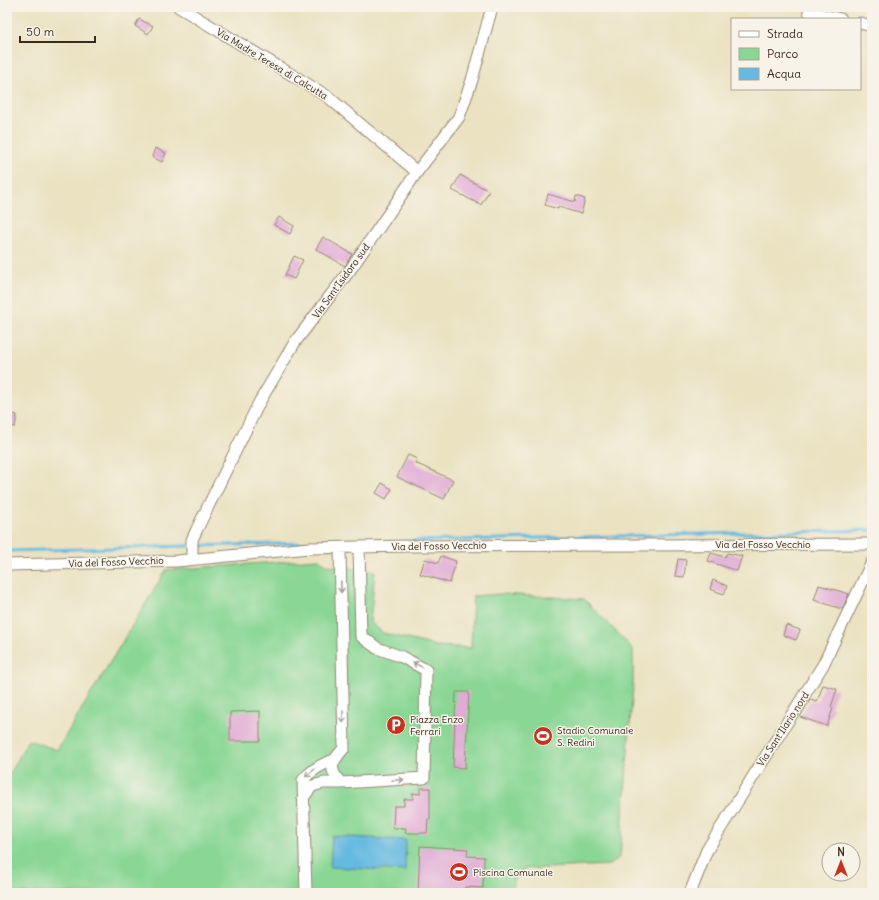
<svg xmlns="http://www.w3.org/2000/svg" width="879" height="900" font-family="Delius,sans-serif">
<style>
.green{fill:#8ad795;stroke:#62805a}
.water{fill:#65bae1;stroke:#507280}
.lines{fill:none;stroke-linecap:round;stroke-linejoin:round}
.stream{stroke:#65bae1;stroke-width:3}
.building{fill:#e1abd6}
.minor-casing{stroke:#928670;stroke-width:13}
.minor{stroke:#fff;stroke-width:11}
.oneway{stroke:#a79f9a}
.labels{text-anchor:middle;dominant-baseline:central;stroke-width:3;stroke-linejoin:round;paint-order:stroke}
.street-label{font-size:10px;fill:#3b2a1e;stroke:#f7f3e8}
.poi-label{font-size:10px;fill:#3b2a1e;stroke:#f7f3e8;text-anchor:start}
</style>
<rect width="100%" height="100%" fill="#f7f3e8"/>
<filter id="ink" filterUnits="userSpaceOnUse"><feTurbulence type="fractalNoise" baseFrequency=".025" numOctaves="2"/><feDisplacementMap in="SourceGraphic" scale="8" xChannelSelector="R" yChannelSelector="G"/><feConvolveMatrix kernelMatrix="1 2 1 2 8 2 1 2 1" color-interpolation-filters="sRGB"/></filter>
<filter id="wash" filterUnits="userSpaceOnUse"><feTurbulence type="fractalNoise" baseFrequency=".012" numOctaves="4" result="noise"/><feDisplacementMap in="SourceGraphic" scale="16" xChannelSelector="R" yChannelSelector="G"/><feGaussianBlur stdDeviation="0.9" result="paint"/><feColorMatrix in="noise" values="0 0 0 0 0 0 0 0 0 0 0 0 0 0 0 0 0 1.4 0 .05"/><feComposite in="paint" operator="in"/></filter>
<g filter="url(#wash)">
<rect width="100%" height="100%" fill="#eae2c1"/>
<path class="green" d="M319 559 326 565 375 571 370 622 383 633 436 646 471 648 473 596 500 594 584 599 633 649V685L620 857 609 865 523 869 514 881 512 893H7V780L28 740 57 750 166 570Z"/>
<path class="water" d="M332 836 406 840 405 871 330 867Z"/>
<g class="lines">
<path class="stream" d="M413 541 872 530
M195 546 307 543
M7 551 189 546"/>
</g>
<g id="blocks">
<path class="building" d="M139 19 153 26 148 34 135 26Z
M155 148 166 153 162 162 152 157Z
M460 175 489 191 481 205 452 190Z
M548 194 575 202 576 196 585 199 581 214 559 207 558 209 545 205Z
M279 217 294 226 290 234 274 225Z
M323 237 352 254 345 266 316 249Z
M294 256 303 260 294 279 285 275Z
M7 413 17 415 15 427 7 426Z
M408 455 417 459 415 463 453 480 444 499 397 477Z
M382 483 392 489 386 499 376 493Z
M711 553 725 557 727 553 742 556 737 571 708 561Z
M441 556 456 561 450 583 420 574 425 559 438 563Z
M678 559 686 560 684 577 675 576Z
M713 580 727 586 724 594 710 589Z
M819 585 849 594 842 609 814 600Z
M786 625 800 630 796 640 783 635Z
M823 685 837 689 831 707 833 708 827 726 800 717 810 700 817 702Z
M456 692H469L465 768 453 767Z
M260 711V741H230V712Z
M420 788H430V820L428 819 427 833H405L406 828H393L394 806H404V799H413V793L420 794Z
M420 846 468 849 467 856 484 857 483 888 465 887 464 893H418Z"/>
</g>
</g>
<g filter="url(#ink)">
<use href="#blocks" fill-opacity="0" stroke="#928670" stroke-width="1"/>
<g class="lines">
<defs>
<path id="minor" d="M179 7 327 96 417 172
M809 12 841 19
M860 23 872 26
M340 548 344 748C332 762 327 768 341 783L424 778 426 670 402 657 377 648 361 636 359 547
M192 559V540L197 529 260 401 295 342 350 270 417 172 459 117 472 80 492 7
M7 565 177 561 309 548 408 546 872 544
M303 798 312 786 324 783H341
M306 893 303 780C311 770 322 764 334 760
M690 893 707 850 823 665 872 562"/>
</defs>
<use href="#minor" class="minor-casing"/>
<use href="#minor" class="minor"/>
</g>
<defs><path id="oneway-shaft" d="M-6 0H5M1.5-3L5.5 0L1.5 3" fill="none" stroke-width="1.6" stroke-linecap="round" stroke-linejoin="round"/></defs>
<g class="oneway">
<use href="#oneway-shaft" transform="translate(341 587) rotate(88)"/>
<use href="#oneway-shaft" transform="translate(418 665) rotate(-151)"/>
<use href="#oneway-shaft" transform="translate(343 717) rotate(89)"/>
<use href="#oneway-shaft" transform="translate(310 773) rotate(141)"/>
<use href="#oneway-shaft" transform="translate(398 780) rotate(-3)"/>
</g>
</g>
<defs>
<symbol id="parking-disc" viewBox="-11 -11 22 22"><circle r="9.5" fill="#c8321e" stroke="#f7f3e8"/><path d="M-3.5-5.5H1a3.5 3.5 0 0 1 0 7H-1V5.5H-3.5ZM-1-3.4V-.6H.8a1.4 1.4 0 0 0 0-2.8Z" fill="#fff"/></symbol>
<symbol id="stadium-disc" viewBox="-11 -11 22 22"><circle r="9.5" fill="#c8321e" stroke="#f7f3e8"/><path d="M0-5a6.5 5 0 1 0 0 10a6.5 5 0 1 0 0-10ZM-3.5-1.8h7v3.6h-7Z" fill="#fff"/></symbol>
</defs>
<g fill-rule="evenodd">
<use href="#parking-disc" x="385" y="714" width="22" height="22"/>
<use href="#stadium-disc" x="532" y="725" width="22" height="22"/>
<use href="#stadium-disc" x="448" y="861" width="22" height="22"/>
</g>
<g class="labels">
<g class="street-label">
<text transform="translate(272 64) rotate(31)">Via Madre Teresa di Calcutta</text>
<text transform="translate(341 281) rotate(-54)">Via Sant'Isidoro sud</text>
<text x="763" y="544">Via del Fosso Vecchio</text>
<text transform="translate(439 546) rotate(-1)">Via del Fosso Vecchio</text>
<text transform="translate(116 562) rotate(-2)">Via del Fosso Vecchio</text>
<text transform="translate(783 729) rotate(-57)">Via Sant'Ilario nord</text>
</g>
<g class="poi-label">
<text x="410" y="719">Piazza Enzo<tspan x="410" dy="12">Ferrari</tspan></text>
<text x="557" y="730">Stadio Comunale<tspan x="557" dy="12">S. Redini</tspan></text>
<text x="473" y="872">Piscina Comunale</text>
</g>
</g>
<rect width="879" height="900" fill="none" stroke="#f7f3e8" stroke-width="24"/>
<rect x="731" y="18" width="130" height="72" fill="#f7f3e8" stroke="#aca397"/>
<rect x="739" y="31" width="20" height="6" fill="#ffffff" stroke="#aca397"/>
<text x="767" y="38" font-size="12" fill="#3b2a1e">Strada</text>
<rect x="739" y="48" width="20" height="12" fill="#8ad795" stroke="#aca397"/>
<text x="767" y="58" font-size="12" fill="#3b2a1e">Parco</text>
<rect x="739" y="68" width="20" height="12" fill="#65bae1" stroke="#aca397"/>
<text x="767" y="78" font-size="12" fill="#3b2a1e">Acqua</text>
<g transform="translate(841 862)"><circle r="19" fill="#f7f3e8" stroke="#aca397"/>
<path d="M0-3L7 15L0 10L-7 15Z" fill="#c8321e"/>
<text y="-6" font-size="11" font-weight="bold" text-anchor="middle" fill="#3b2a1e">N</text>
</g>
<path d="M20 36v6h75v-6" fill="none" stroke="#3b2a1e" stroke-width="2"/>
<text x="26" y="36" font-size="12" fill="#3b2a1e" stroke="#f7f3e8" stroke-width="3" paint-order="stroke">50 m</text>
</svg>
